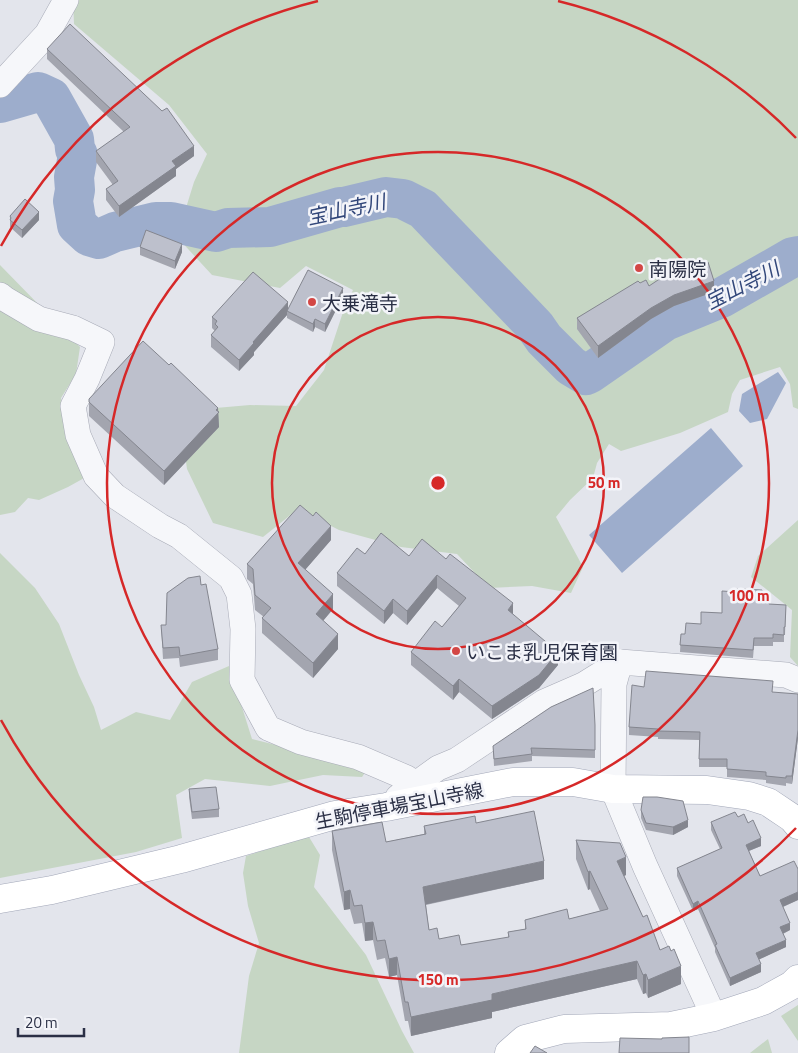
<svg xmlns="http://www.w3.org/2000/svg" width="798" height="1053" font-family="'Titillium Web','Noto Sans JP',sans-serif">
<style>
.green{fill:#c6d6c4}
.water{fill:#9dadcc}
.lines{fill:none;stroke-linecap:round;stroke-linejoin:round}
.river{stroke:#9dadcc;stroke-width:40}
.minor-casing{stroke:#a8abb7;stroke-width:26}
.major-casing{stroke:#a2a7b8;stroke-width:29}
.minor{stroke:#f6f7fa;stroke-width:25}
.major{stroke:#fff;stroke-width:28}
.wall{fill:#a3a5af}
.shaded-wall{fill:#84868f}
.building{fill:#bdc0cc;stroke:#84868f}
.ring{fill:none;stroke:#d62828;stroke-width:2.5}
.poi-dot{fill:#d34745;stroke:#f3f4f9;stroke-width:2}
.labels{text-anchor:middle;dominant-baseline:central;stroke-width:5;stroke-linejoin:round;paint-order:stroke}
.poi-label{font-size:19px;fill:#2a2f45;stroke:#f3f4f9;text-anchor:start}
.street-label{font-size:19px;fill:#2a2f45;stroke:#f3f4f9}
.water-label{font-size:20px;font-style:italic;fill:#32477a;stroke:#f3f4f9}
.centre{fill:#d62828;stroke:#f3f4f9;stroke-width:2.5}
.ring-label{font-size:15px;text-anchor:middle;font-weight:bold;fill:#d62828;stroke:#f3f4f9;stroke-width:5;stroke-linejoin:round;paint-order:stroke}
</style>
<rect width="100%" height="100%" fill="#e3e5ec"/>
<path class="green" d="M73 0H798V409L793 407 790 384 780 367 740 380 732 394 728 412 680 433 621 451 609 444 597 463 593 478 570 500 556 517 583 567 571 593 532 586 489 588 457 554 401 547 339 530 298 509 263 537 213 523 187 469 184 447 204 409 250 405 296 406 324 370 344 309 353 290 306 266 280 288 212 275 177 237 194 182 207 154 169 105 74 24Z
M0 265 80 347 76 374 61 398 66 425 86 477 68 487 39 500 28 498 15 512 0 515Z
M798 520V666L790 657 792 610 751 577 758 556Z
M0 553 35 588 59 624 79 675 94 707 101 730 136 712 170 720 192 682 229 666 252 739 368 768 362 777 323 775 270 786 205 779 176 795 182 838 136 852 0 878Z
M309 837 320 855 314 887 366 955 402 1031 414 1053H239L249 976 259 943 248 906 243 873 246 856 282 844Z
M798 1005V1041L781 1016Z
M768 1039 772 1053H750Z"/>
<path class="water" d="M778 372 786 383 767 419 750 423 739 411 742 394Z
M711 428 743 466 622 573 589 535Z"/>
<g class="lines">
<path class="river" d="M0 103 38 92 51 98 74 139 75 149 78 155 74 177 75 190 73 201 77 225 89 236 99 239 115 232 156 222H171L216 232 228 228 270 227 340 207H344L386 197 403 199 423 209 535 326 544 339 571 366 586 375 590 373 665 321 721 298 793 257 798 256"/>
<defs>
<path id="minor" d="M0 85 47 34 66 0
M0 295 5 299 39 319 73 328 102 342 87 379 73 406 78 435 96 476 115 496 160 526 179 536 231 578 239 594 243 629 242 680 268 728 301 742 358 757 407 778 411 787
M620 662 614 684 613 789 645 866 714 1017
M398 797 438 768 457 760 544 702 583 685 620 662 786 675 798 680"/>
<path id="major" d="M0 899 52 890 181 859 335 815 386 807 513 782H573L613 789 707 790 749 796 768 802 792 818 798 825
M509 1053 525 1039 564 1029 671 1026 714 1017 763 1001 792 985 798 979"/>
</defs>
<use href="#minor" class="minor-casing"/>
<use href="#major" class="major-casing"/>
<use href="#minor" class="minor"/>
<use href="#major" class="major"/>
</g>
<path class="wall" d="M47 49 194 156 176 169V176L119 217 106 200V189L113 185 96 162V151L124 132 47 59Z
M10 216 39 220 22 238 10 227Z
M140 247 182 252 175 269 140 255Z
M640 283 649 286 714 292 674 306 651 319 598 358 577 329V318Z
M343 296 325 332 315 327 313 332 287 318V315L254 352V355L239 371 211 347V335L215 331 212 328V317L288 309Z
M89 399 218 411 219 427 164 485 89 416Z
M331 540 305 570 333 609 323 621 338 649 313 678 262 633V618L264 617 255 610 253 584 247 579V564Z
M365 554 409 556 513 614 558 665 539 688 492 719 459 692 453 700 411 665V652L442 627 459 606 437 588 407 625 393 613 384 624 337 586V573Z
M201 585 218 649V660L180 667 179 658 163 659 161 625H166Z
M737 592 762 597 769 604 786 605 785 635H784V642H773V646H754L753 658 680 652 681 634H685L701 624 722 613Z
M644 687 798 694V738L792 784 786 783V786L766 783V780L727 777V767H699V740L658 739V737L629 735V727Z
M595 725V758L532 756V761L494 766 493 746Z
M189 789 219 809V817L192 819 189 797Z
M641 810 688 827 673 835 646 830 641 818Z
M738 817 748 823 761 846 749 851 760 876 798 869V900L783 907 790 930 783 934 786 947 759 959 761 972 730 986 715 952V948L698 909 693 911 677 876V868L720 849 711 830V822Z
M476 823 544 879 426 905 429 930 439 939 461 945 508 938V932L525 929V920L569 919 600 911 590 889 588 890 576 859V840L626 875 624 876 643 917 660 950 681 984 648 998 646 993 643 994 637 979 492 1012V1018L411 1036 408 1021H405L397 975 389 977 385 958 377 960 373 940 365 941 362 923 354 924 350 909 344 910 332 850V831L386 842 424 834V826Z"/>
<path class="shaded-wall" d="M194 146V156L176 169V176L119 217V206L172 161Z
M39 212V220L22 238V230Z
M182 244V252L175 269V261Z
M714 281V292L674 306 651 319 598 358V346L651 308 674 295Z
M343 288V296L325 332V324Z
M288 302V311H287V315L254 352V355L239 371V360L253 342Z
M315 319V327L313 332V324Z
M218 408 219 427 164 485V471Z
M331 526V540L298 578V563Z
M437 575V588L407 625V611Z
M333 594V609L316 629V614Z
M393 599V613L384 624V611Z
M513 603V617L508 610Z
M338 634V649L313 678V663Z
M558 652V665L539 688 492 719V706Z
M459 679V692L453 700V686Z
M798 730V738L792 784V776Z
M688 820V827L673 835V827Z
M761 838V846L746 852V845Z
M626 857V875L617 879V861Z
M544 861V879L423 905V887Z
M590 871V889L588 890V872Z
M350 890V909L344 910V892Z
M798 892V900L780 908V900Z
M698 901V909L693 911V904Z
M373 922V940L365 941V923Z
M790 923V930L780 935V927Z
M786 940V947L756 961V953Z
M397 957V975L389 977V959Z
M637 961V979L492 1012V1018L411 1036V1017L492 994Z
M761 964V972L730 986V978Z
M681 966V984L648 998V980Z
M646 974V993L643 994V975Z"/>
<path class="building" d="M70 24 162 111 167 108 194 146 172 161 176 166 119 206 106 189 118 181 96 151 130 127 47 49Z
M25 199 39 212 22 230 10 220 11 218 10 216Z
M146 230 182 244 175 261 140 247Z
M708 262 714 281 674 295 651 308 598 346 577 318 638 281 640 283 646 280 649 286 664 276Z
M308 270 343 288 325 324 315 319 313 324 287 311Z
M253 272 288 302 253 342 254 343 239 360 211 335 218 327 215 324 217 321 212 317Z
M143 341 169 365 171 363 218 408 216 410 219 412 164 471 89 402V399Z
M300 505 313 516 316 512 331 526 298 563 333 594 316 614 338 634 313 663 262 618 271 608 255 595 253 569 247 564Z
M381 533 409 556 422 539 446 559 450 554 513 603 508 610 558 652 539 675 492 706 459 679 453 686 411 652 435 621 442 627 466 598 437 575 407 611 393 599 384 611 337 573 357 548 365 554Z
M200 576 201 585 206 584 218 649 180 656 179 647 163 648 161 625H166L167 593 188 578Z
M737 589 762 590V597H769V604L786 605 785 627H784V635L773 634V638H754L753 650 680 645 681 634H685L686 623 701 624V612L722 613V591L737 592Z
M646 671 773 681 772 692 798 694V730L792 776H786V778L766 776V772L727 769V759H699L700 732 658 731V729L629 727 632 685 644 687Z
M593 688 595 725V750L531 748 532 754 494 759 493 746 551 707Z
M216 787 219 809 192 812 189 789Z
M643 797H657L683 801 688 820 673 827 646 823 641 810Z
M534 811 544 861 423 887 429 930 437 928 439 939 459 935 461 945 509 937 508 932 526 929 525 920 567 909 569 919 608 909 590 871 588 872 576 840 620 843 626 857 617 861 643 917 647 915 660 950 669 946 671 951 674 949 681 966 648 980 646 974 643 975 637 961 492 994V1000L411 1017 408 1002H405L397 957 389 959 385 940 377 941 373 922 365 923 362 905 354 906 350 890 344 892 332 831 382 822 386 842 426 834 424 826 475 816 476 823Z
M735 812 738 817 744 814 748 823 753 820 761 838 746 845 760 876 794 861 798 869V892L780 900 790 923 780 927 786 940 756 953 761 964 730 978 715 945 717 944 698 901 693 904 677 868 722 848 711 822Z
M689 1037V1053H619L620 1038 662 1039V1038Z
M535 1046 547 1053H530Z"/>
<g class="ring">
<circle cx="438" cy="483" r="166"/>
<circle cx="438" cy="483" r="331"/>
<path d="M796 828A497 497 0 0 1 1 720M1 246A497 497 0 0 1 318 1M558 1A497 497 0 0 1 796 138"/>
</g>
<g class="poi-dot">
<circle cx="639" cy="268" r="5"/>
<circle cx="312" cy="302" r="5"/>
<circle cx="456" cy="651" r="5"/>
</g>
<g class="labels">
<g class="poi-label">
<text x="649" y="268">南陽院</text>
<text x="322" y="302">大乗滝寺</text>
<text x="466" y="651">いこま乳児保育園</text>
</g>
<g class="street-label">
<text transform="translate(399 805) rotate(-11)">生駒停車場宝山寺線</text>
</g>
<g class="water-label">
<text transform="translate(346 209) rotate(-12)">宝山寺川</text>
<text transform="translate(742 285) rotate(-27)">宝山寺川</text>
</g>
</g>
<circle cx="438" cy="483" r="8" class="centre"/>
<g class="ring-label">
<text x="604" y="488">50 m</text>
<text x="749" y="601">100 m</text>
<text x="438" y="985">150 m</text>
</g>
<path d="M18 1028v8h66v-8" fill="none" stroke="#2a2f45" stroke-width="2.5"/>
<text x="25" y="1028" font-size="15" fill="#2a2f45" stroke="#f3f4f9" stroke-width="4" paint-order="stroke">20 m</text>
</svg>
